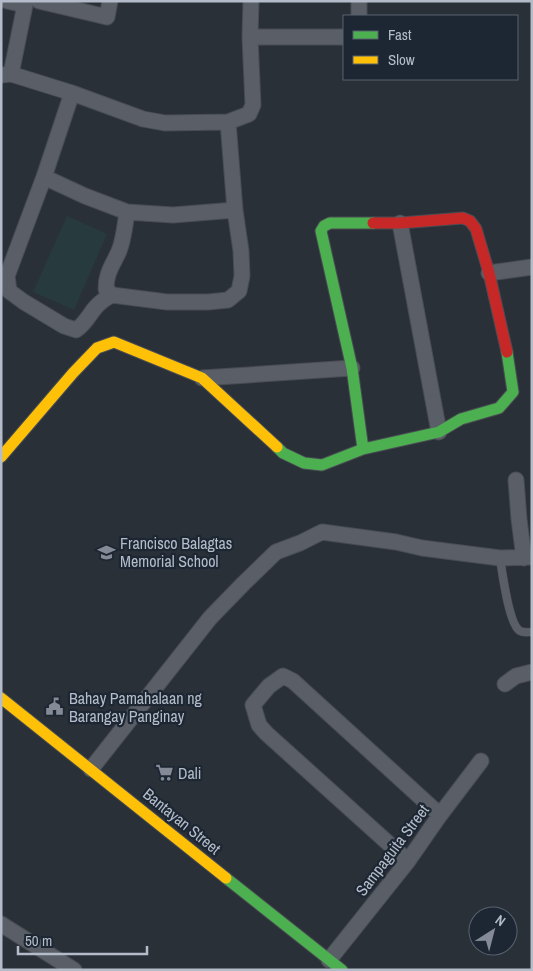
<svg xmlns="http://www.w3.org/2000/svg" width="533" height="971" font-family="'Archivo Narrow',sans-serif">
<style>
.green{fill:#273a3e}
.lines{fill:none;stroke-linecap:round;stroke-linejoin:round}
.lane-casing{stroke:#484c53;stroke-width:9}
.street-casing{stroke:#484c53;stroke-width:17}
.fast-casing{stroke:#484c53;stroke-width:13}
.slow-casing{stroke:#484c53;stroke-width:13}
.jam-casing{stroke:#484c53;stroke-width:13}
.lane{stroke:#5a5e66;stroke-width:8}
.street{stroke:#5a5e66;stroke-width:15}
.fast{stroke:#4caf50;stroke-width:11}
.slow{stroke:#ffc107;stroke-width:11}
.jam{stroke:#c62828;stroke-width:11}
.labels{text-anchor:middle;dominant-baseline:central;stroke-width:4.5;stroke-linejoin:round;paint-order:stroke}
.poi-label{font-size:16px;fill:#b4bcc9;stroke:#1d2633;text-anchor:start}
.street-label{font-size:16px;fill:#b4bcc9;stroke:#1d2633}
</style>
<rect width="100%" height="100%" fill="#2a3038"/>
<path class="green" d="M67 216 107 234 74 310 33 292Z"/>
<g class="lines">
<defs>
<path id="lane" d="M500 558C502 571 509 625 520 631 524 633 528 632 532 632"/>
<path id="street" d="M7 1 25 5 26 1
M39 1 107 17 110 1
M359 16V1
M250 37H344
M11 74 25 5
M1 75 11 74 72 93 143 119 165 123 228 122 249 114 253 105 250 37 251 1
M72 93 44 177 7 276 9 291 24 302 64 326 76 330C85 324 89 315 95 308 100 302 106 298 112 295
M44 177 85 196 127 212 173 215 235 210
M127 212C125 224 124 239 119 251 113 265 106 272 106 289L112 295 167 302H208L228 300 239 291 242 276 241 251 235 210 228 122
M400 223 439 432
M489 273 532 267
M202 378 352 368
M516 480 519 519 524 558
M505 684 516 676 532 672
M91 769 210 618 244 583 276 552 300 543 322 532 396 542 422 548 500 558 532 557
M408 861 266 733 259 725 253 705 269 686 283 676 293 681 440 815
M1 924 74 970
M329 960 408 861 440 815 481 761"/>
<path id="fast" d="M277 447 283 453 304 463 322 465 363 449 439 432 461 419 499 408 513 392 507 352
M363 449 352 368 321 231 324 226 330 223H373
M226 878 342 970"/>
<path id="slow" d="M1 457 73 373 97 348 114 342 202 378 277 447
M1 698 226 878"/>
<path id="jam" d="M373 223H400L463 218 470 221 476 229 489 273 507 352"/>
</defs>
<use href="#lane" class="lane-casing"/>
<use href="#street" class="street-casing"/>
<use href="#fast" class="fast-casing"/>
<use href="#slow" class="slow-casing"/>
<use href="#jam" class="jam-casing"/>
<use href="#lane" class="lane"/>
<use href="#street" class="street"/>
<use href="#fast" class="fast"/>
<use href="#slow" class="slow"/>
<use href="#jam" class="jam"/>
</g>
<defs>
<symbol id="school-bare" viewBox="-9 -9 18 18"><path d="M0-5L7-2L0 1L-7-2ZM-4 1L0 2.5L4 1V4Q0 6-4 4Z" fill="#848b96" stroke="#1d2633" stroke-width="2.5" paint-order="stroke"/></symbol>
<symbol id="civic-bare" viewBox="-9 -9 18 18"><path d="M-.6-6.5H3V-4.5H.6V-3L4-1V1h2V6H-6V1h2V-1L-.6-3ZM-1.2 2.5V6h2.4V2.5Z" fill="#848b96" stroke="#1d2633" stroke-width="2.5" paint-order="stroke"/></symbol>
<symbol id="supermarket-bare" viewBox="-9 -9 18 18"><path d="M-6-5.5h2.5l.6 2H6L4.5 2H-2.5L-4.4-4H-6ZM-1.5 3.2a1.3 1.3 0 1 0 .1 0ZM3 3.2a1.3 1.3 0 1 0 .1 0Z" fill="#848b96" stroke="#1d2633" stroke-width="2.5" paint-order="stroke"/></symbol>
</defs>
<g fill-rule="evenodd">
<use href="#school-bare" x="94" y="540" width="25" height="25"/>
<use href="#civic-bare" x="42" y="694" width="25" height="25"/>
<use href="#supermarket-bare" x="152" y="760" width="25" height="25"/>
</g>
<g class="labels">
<g class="poi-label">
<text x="120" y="543">Francisco Balagtas<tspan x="120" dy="18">Memorial School</tspan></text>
<text x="69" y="698">Bahay Pamahalaan ng<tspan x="69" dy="18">Barangay Panginay</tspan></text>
<text x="178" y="773">Dali</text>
</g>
<g class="street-label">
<text transform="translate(182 821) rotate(39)">Bantayan Street</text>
<text transform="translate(392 850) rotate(-53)">Sampaguita Street</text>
</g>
</g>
<rect width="533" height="971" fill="none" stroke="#b4bcc9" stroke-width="5"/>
<rect x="343" y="15" width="175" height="65" fill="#1d2633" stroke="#59626f"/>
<rect x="353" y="31" width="25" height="8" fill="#4caf50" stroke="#59626f"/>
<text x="388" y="40" font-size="15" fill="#b4bcc9">Fast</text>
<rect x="353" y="56" width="25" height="8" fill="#ffc107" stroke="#59626f"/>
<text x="388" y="65" font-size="15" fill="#b4bcc9">Slow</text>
<g transform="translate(493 931) rotate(36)"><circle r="24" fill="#1d2633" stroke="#59626f"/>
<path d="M0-4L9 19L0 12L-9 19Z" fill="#848b96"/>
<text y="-8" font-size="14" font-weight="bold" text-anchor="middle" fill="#b4bcc9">N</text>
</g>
<path d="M18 946v8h129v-8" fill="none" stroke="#b4bcc9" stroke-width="2.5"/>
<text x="25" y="946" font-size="15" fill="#b4bcc9" stroke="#1d2633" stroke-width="4" paint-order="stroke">50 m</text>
</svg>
